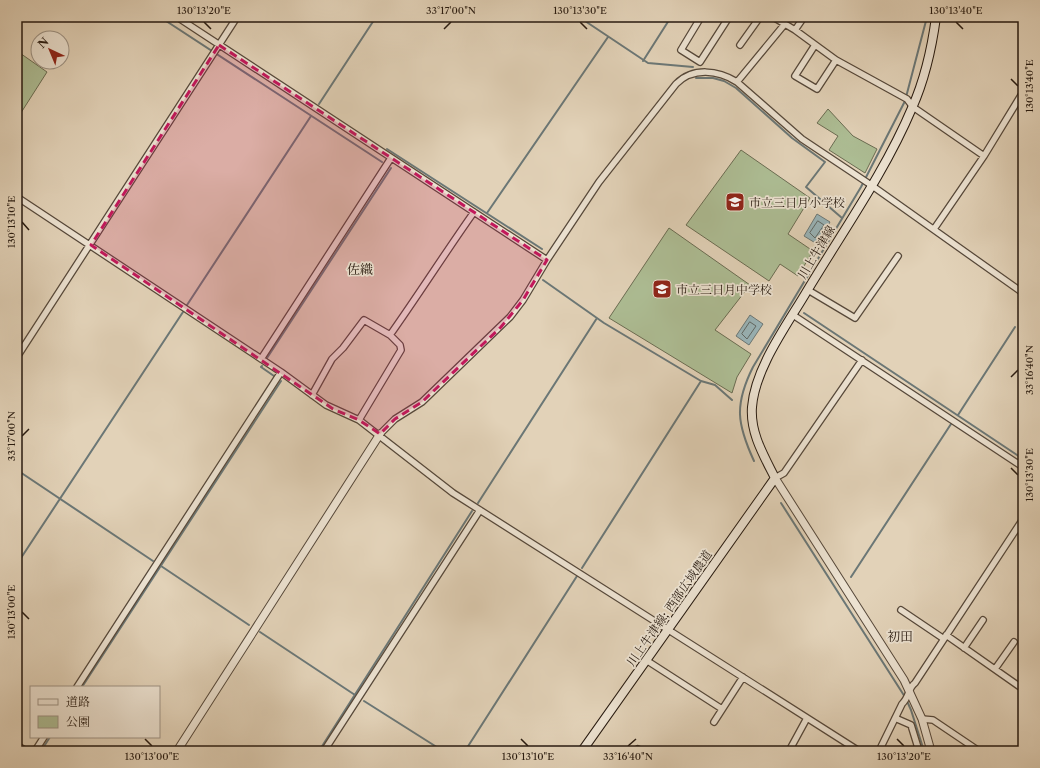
<svg xmlns="http://www.w3.org/2000/svg" width="1040" height="768" font-family="'Libre Caslon Text','Noto Serif JP',serif">
<style>
.green{fill:#adbd94;stroke:#6a6c52}
.water{fill:#99b5ba;stroke:#6b7776}
.lines{fill:none;stroke-linecap:round;stroke-linejoin:round}
.shore{stroke:#606865;stroke-width:1}
.stream{stroke:#6b7776;stroke-width:2}
.minor-casing{stroke:#56483a;stroke-width:8}
.tertiary-casing{stroke:#56483a;stroke-width:9}
.secondary-casing{stroke:#271a10;stroke-width:10}
.minor{stroke:#ece2d1;stroke-width:5.5}
.tertiary{stroke:#ece2d1;stroke-width:7}
.secondary{stroke:#ece2d1;stroke-width:8}
.marked{fill:#c2185b;fill-opacity:0.2;stroke:#c2185b;stroke-width:3;stroke-dasharray:8 5;stroke-linejoin:round}
.ticks{fill:none;stroke:#271a10;stroke-width:1.5}
.labels{text-anchor:middle;dominant-baseline:central;stroke-width:3.5;stroke-linejoin:round;paint-order:stroke}
.poi-label{font-size:12px;fill:#271a10;stroke:#ece2d1;text-anchor:start}
.street-label{font-size:12px;fill:#271a10;stroke:#ece2d1}
.neighbourhood-label{font-size:13px;fill:#271a10;stroke:#ece2d1}
.neatline{fill:none;stroke:#271a10;stroke-width:1.5}
.ticks-label{font-size:10px;text-anchor:middle;fill:#271a10}
</style>
<rect width="100%" height="100%" fill="#e2d2b8"/>
<filter id="stains"><feTurbulence type="fractalNoise" baseFrequency=".005" numOctaves="4"/><feColorMatrix values="0 0 0 0 .2 0 0 0 0 .09 0 0 0 0 .02 0 0 0 .5 -.17"/></filter>
<radialGradient id="worn" r=".72"><stop offset=".6" stop-color="#630" stop-opacity="0"/><stop offset="1" stop-color="#630" stop-opacity=".3"/></radialGradient>
<path class="green" d="M17 51 47 72 17 119Z
M828 109 853 136 877 149 865 173 829 150 838 136 817 123Z
M741 150 810 198 788 234 813 251 798 276 780 264 769 281 686 225Z
M669 228 750 285 715 330 751 354 737 377 732 393 609 318Z"/>
<path class="water" d="M817 214 830 222 817 244 804 236Z
M750 315 763 324 749 345 736 336Z"/>
<g class="lines">
<path class="shore" d="M818 221 824 225 815 238 810 233Z
M750 322 756 326 747 339 742 334Z"/>
<path class="stream" d="M160 17 382 162
M579 17 648 63 693 67
M643 61 671 17
M696 78H713L724 81 736 88 792 138 825 162 806 187 842 218
M319 104 376 17
M387 149 542 249
M487 213 608 37
M543 280 604 323 701 381 715 385 732 400
M187 305 311 116
M804 313 1023 459
M267 358 391 168
M262 366 261 367 274 376
M958 415 1015 327
M754 461C737 424 734 405 753 367L861 187 905 101 927 17
M17 470 153 561
M478 503 597 318
M781 503 905 697
M17 564 183 312
M161 566 249 625
M582 568 701 381
M851 577 951 424
M260 632 355 695
M82 687 281 381
M364 701 443 751
M907 701 911 710 924 751
M41 751 50 737
M319 751 472 511
M465 751 577 576
M1015 751 1023 739"/>
<defs>
<path id="minor" d="M177 17 547 260
M701 17 681 50 700 62 729 17
M773 17 795 30 836 60 907 99 913 107 984 156
M795 30 804 17
M740 45 760 17
M815 45 795 76 817 89 836 60
M737 82 784 25
M17 197 281 372 326 405 359 420 453 493 859 751
M934 229 984 156 1023 92
M808 290 855 318 898 256
M793 315 1023 467
M17 357 237 17
M261 359 391 158
M312 395 332 359 343 348 364 320 390 335C419 294 445 253 474 212
M359 420 401 350 400 345 390 335
M380 434 395 419 422 402 510 317 523 300 547 260 599 182 676 84C693 67 718 70 737 82L802 139 871 185 1023 293
M775 478 784 473 862 360
M901 610 944 639
M946 635 1023 689
M964 648 983 620
M646 660 722 709
M995 669 1014 642
M77 687 281 372
M895 718 911 725 919 751
M922 719 933 720 979 751
M714 722 743 677
M17 745 26 751
M35 751 44 737
M324 751 480 510
M637 751 638 749 642 751
M789 751 807 718
M879 751 902 704C910 696 908 688 915 683L1023 519"/>
<path id="tertiary" d="M775 478 904 680 922 719 931 751
M177 751 380 434"/>
<path id="secondary" d="M582 751 775 478C764 456 750 433 752 407 755 368 787 325 807 291 843 231 885 172 912 108 925 79 932 47 936 17"/>
</defs>
<use href="#minor" class="minor-casing"/>
<use href="#tertiary" class="tertiary-casing"/>
<use href="#secondary" class="secondary-casing"/>
<use href="#minor" class="minor"/>
<use href="#tertiary" class="tertiary"/>
<use href="#secondary" class="secondary"/>
</g>
<path class="marked" d="M219 45 547 260 523 300 501 327 422 402 395 419 380 434 359 420 333 409 91 245Z"/>
<path class="ticks" d="M204 22 211 29M580 22 587 29M956 22 963 29M444 29 451 22M1011 79 1018 86M22 222 29 230M1011 377 1018 370M22 436 29 429M1011 468 1018 475M22 612 29 619M145 739 152 746M521 739 528 746M897 739 904 746M628 746 636 739"/>
<defs>
<symbol id="school-square" viewBox="-11 -11 22 22"><rect x="-9" y="-9" width="18" height="18" rx="4" fill="#8f2418" stroke="#ece2d1"/><path d="M0-5L7-2L0 1L-7-2ZM-4 1L0 2.5L4 1V4Q0 6-4 4Z" fill="#fff"/></symbol>
</defs>
<g fill-rule="evenodd">
<use href="#school-square" x="724" y="191" width="22" height="22"/>
<use href="#school-square" x="651" y="278" width="22" height="22"/>
</g>
<g class="labels">
<g class="poi-label">
<text x="749" y="202">市立三日月小学校</text>
<text x="676" y="289">市立三日月中学校</text>
</g>
<g class="street-label">
<text transform="translate(816 252) rotate(-59)">川上牛津線</text>
<text transform="translate(669 608) rotate(-55)">川上牛津線; 西部広域農道</text>
</g>
<g class="neighbourhood-label">
<text x="360" y="269">佐織</text>
<text x="900" y="636">初田</text>
</g>
</g>
<rect width="1040" height="768" fill="none" stroke="#e2d2b8" stroke-width="44"/>
<rect x="30" y="686" width="130" height="52" fill="#ece2d1" stroke="#9d9284"/>
<rect x="38" y="699" width="20" height="6" fill="#ece2d1" stroke="#9d9284"/>
<text x="66" y="706" font-size="12" fill="#271a10">道路</text>
<rect x="38" y="716" width="20" height="12" fill="#adbd94" stroke="#9d9284"/>
<text x="66" y="726" font-size="12" fill="#271a10">公園</text>
<g transform="translate(50 50) rotate(316)"><circle r="19" fill="#ece2d1" stroke="#9d9284"/>
<path d="M0-3L7 15L0 10L-7 15Z" fill="#8f2418"/>
<text y="-6" font-size="11" font-weight="bold" text-anchor="middle" fill="#271a10">N</text>
</g>
<rect x="22" y="22" width="996" height="724" class="neatline"/>
<g class="ticks-label">
<text x="204" y="14">130°13'20"E</text>
<text x="451" y="14">33°17'00"N</text>
<text x="580" y="14">130°13'30"E</text>
<text x="956" y="14">130°13'40"E</text>
<text transform="translate(1029 86) rotate(-90)" y="4">130°13'40"E</text>
<text transform="translate(11 222) rotate(-90)" y="4">130°13'10"E</text>
<text transform="translate(1029 370) rotate(-90)" y="4">33°16'40"N</text>
<text transform="translate(11 436) rotate(-90)" y="4">33°17'00"N</text>
<text transform="translate(1029 475) rotate(-90)" y="4">130°13'30"E</text>
<text transform="translate(11 612) rotate(-90)" y="4">130°13'00"E</text>
<text x="152" y="760">130°13'00"E</text>
<text x="528" y="760">130°13'10"E</text>
<text x="628" y="760">33°16'40"N</text>
<text x="904" y="760">130°13'20"E</text>
</g>
<rect width="100%" height="100%" filter="url(#stains)"/>
<rect width="100%" height="100%" fill="url(#worn)"/>
</svg>
